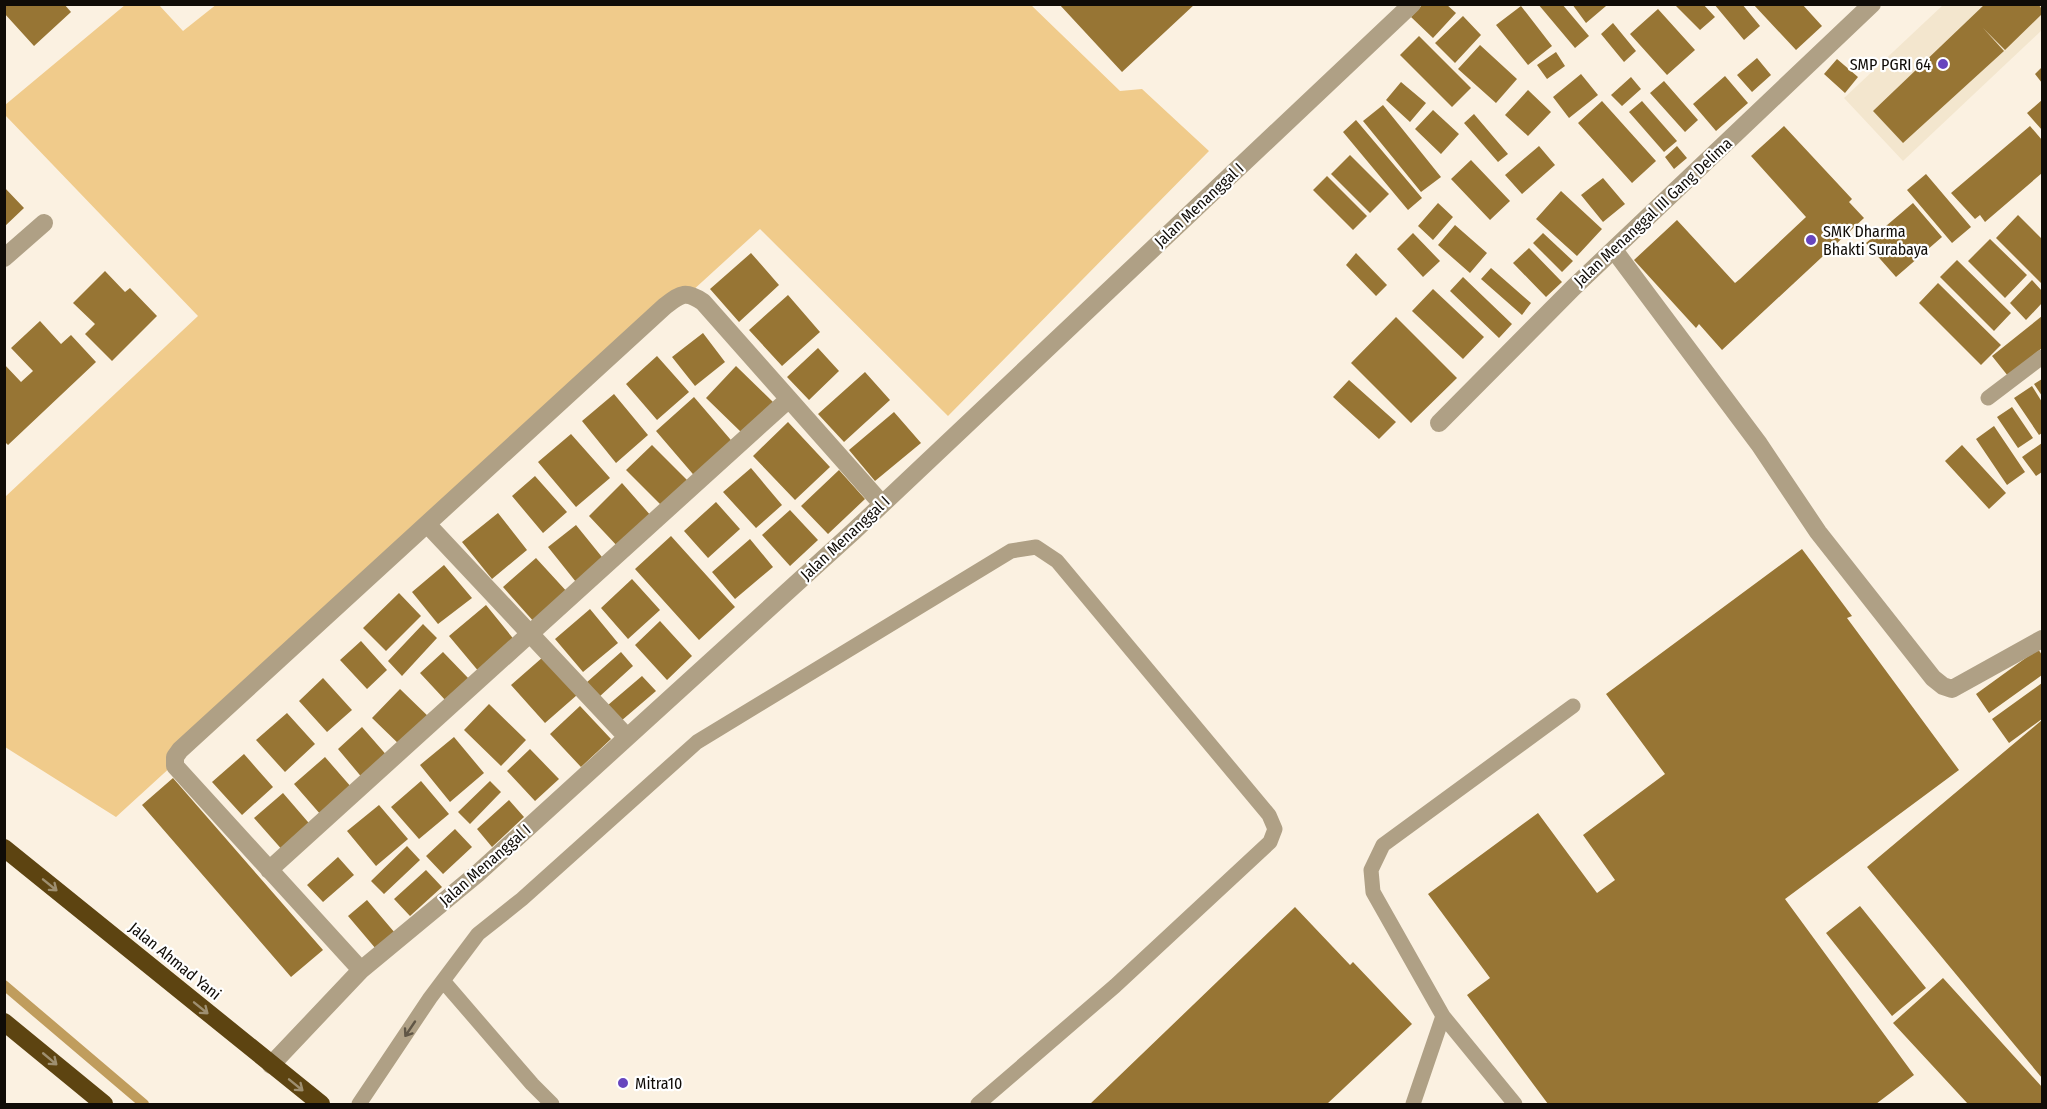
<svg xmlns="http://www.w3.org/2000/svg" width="2047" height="1109" font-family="'Fira Sans Condensed',sans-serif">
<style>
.built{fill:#f3e6ce}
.green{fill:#f0cb8b}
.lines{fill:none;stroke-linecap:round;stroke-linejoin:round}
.stream{stroke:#c09d5d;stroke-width:10}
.building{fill:#977534}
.lane{stroke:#afa085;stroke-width:15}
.street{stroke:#afa085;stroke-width:18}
.highway{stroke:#5d4411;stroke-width:18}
.oneway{stroke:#9e8f70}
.oneway2{stroke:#605646}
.poi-dot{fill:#6745be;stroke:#fff;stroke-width:2}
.labels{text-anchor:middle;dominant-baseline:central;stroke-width:4.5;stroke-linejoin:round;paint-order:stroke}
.poi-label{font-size:16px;fill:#100c07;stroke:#fff;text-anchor:start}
.street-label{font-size:16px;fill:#100c07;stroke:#fff}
</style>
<rect width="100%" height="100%" fill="#fbf1e1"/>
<path class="built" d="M1943 5H2042V30L1903 161 1844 98Z"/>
<path class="green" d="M217 4 1031 5 1120 91 1142 89 1209 151 948 416 760 229 116 817 5 747V497L198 316 5 115V105L125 5H159L183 31Z"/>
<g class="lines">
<path class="stream" d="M4 985 144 1104"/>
</g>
<path class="building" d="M4 4H64L71 12 34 46 4 13Z
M1059 4H1195L1122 72Z
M1423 4H1446L1456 13 1433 38 1411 17Z
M1538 4H1562L1589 36 1575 48Z
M1572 4H1605L1606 6 1586 23Z
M1674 4H1703L1715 17 1700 30Z
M1714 4H1742L1760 26 1744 40Z
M1753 4H1802L1822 26 1796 50Z
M1985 4H2038L2042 9V14L2005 50 1983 28 2004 51 1903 143 1873 111Z
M1521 6 1552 46 1528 65 1496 25Z
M1658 9 1695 50 1667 75 1630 34Z
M1463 16 1481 35 1455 63 1435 43Z
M1613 23 1636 51 1624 62 1601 34Z
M1419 36 1471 88 1452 107 1400 55Z
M1480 45 1517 79 1496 103 1458 69Z
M1556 52 1565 66 1547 79 1537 65Z
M1757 58 1771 75 1752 92 1737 75Z
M1837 59 1858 77 1845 93 1824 74Z
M2042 67V83L2035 74Z
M1581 74 1598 95 1569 118 1553 97Z
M1725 76 1748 103 1716 131 1693 104Z
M1631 77 1641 89 1622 106 1611 95Z
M1664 81 1698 120 1685 132 1650 93Z
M1401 82 1426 103 1410 122 1386 100Z
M1528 90 1551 112 1528 136 1505 115Z
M2042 100V130L2027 113Z
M1602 101 1656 161 1632 183 1578 123Z
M1642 101 1677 141 1664 152 1629 112Z
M1383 105 1441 177 1421 192 1363 121Z
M1433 110 1459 134 1441 154 1415 129Z
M1474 114 1508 154 1498 162 1464 123Z
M1356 120 1422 198 1408 210 1343 132Z
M1784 126 1852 199 1849 202 1864 218 1722 350 1699 324 1696 328 1634 260 1677 220 1735 283 1740 279 1806 217 1751 156Z
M2030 126 2042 140 2041 163 2042 173 1985 222 1980 215 1975 219 1951 193Z
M1539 146 1555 165 1522 194 1505 175Z
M1677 146 1687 158 1674 169 1665 157Z
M1350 155 1389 194 1370 213 1331 174Z
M1471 160 1510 201 1490 220 1451 179Z
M1926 174 1971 227 1952 243 1907 190Z
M1327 176 1367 216 1353 230 1313 190Z
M1603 178 1625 204 1603 222 1581 195Z
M4 187 24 208 4 227Z
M1561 191 1602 229 1577 256 1536 219Z
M1438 203 1453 217 1433 240 1418 226Z
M1913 203 1942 237 1896 277 1866 243Z
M2018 215 2042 239V284L1996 238Z
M1455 225 1487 253 1470 273 1438 245Z
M1413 233 1440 261 1423 277 1397 249Z
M1543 233 1573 261 1562 272 1533 243Z
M1990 239 2027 275 2005 298 1968 261Z
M1529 248 1562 282 1546 297 1513 263Z
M751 253 779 285 739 322 710 289Z
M1356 253 1387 285 1376 296 1346 265Z
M1957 260 2011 313 1994 331 1940 277Z
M1491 268 1531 303 1522 315 1481 279Z
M105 271 125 292 130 288 157 316 112 361 85 334 95 324 73 303Z
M1463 277 1512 324 1499 338 1450 291Z
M2032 280 2042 291V303L2026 320 2010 303Z
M1938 283 2001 345 1981 365 1919 303Z
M1433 289 1484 337 1463 359 1412 311Z
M788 295 820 332 782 366 749 330Z
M2042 316V348L2008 376 1992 356Z
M1396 317 1457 378 1411 423 1351 363Z
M40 321 61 344 71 335 96 362 8 445 4 441V364L21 382 33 371 11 348Z
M703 333 725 362 695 386 672 357Z
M818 348 839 371 809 400 787 377Z
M657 356 689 392 657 420 626 384Z
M736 366 773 402 742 433 706 398Z
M865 372 890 400 844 442 818 414Z
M2042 379V396L2034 384Z
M1349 380 1396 422 1379 439 1333 397Z
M2032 386 2042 402V433L2039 435 2014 398Z
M614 394 648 435 616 463 582 421Z
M694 397 736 446 698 480 656 431Z
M2012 407 2033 438 2018 448 1997 417Z
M894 412 921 443 875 481 849 450Z
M788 422 830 467 795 500 753 456Z
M1994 426 2025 472 2007 485 1976 439Z
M571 434 610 478 576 507 538 462Z
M2042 443V472L2036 476 2022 457Z
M652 445 692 485 665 509 626 470Z
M1962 445 2006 493 1989 509 1945 461Z
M751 468 782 505 756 528 723 492Z
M839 470 865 499 828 534 801 506Z
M535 476 567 512 543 533 512 496Z
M622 483 652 517 620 549 589 516Z
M716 502 740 529 708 558 684 531Z
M790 510 818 540 790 566 762 535Z
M498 513 527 550 492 579 462 542Z
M576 525 606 562 580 587 548 547Z
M671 536 735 607 699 640 635 569Z
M750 539 773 567 735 599 712 572Z
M1802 549 1852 616 1847 618 1959 770 1785 899 1914 1075 1876 1104H1548L1467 995 1490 978 1428 894 1538 813 1597 893 1615 880 1583 835 1665 774 1606 694Z
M536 558 569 594 535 623 503 587Z
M444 565 472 598 438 624 412 592Z
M632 579 660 610 628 639 601 608Z
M399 593 421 616 386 651 363 628Z
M486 605 516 642 480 673 449 636Z
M590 609 618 643 583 672 555 639Z
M660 621 692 656 667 680 635 645Z
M423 624 437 638 402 676 388 661Z
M361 641 387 670 367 689 340 660Z
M2038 649 2042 655V675L1989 713 1976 694Z
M443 652 470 680 447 702 420 673Z
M621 652 633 666 599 697 586 683Z
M543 657 577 695 545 723 511 685Z
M642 676 656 691 621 721 608 705Z
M323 678 352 710 327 732 299 701Z
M2042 683V719L2009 743 1992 719Z
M400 689 432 720 403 748 372 718Z
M489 704 526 740 501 766 464 730Z
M580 706 611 739 581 767 550 734Z
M287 713 315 744 285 772 256 740Z
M2042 720V1078L1867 867Z
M362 727 389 758 364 780 338 749Z
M454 737 484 773 450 802 420 765Z
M530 749 559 779 535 801 507 771Z
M244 754 273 787 242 815 212 782Z
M325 757 352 788 321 815 294 784Z
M173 778 323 950 291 977 142 805Z
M421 781 449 814 419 839 391 807Z
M490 781 501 792 470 824 458 812Z
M283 793 314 829 285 853 254 818Z
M509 800 524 817 492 847 477 829Z
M379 805 408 839 376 866 347 831Z
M455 829 472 847 443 874 426 856Z
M407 846 420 860 384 894 371 881Z
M338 857 354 875 323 902 307 885Z
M426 870 442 887 410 916 394 899Z
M367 900 395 933 376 949 348 916Z
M1860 906 1926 988 1892 1016 1826 933Z
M1295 907 1350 965 1353 962 1412 1024 1327 1104H1090Z
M1943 978 2042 1087V1104H1968L1893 1023Z"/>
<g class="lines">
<path class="lane" d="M1988 398 2042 357
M444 982 532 1084 552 1104
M359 1104 430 998 478 934 522 899 697 742 1011 551 1036 547 1057 561 1269 815 1275 829 1270 842 1115 986 978 1104
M1413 1104 1443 1016
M1515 1104 1443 1016 1373 892 1371 870 1383 845 1573 706"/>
<path class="street" d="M1614 250 1759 444 1818 532 1933 678 1943 686 1952 689 2042 639
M4 258 44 223
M1439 423 1573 288 1872 4
M427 524 627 737
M269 870 789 399
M361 970 175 766V757L180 750 665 306C681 294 685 290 703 302L882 504
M271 1065 361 970 477 874 854 531 1412 4"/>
<path class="highway" d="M4 848 321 1104
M4 1022 104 1104"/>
</g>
<defs><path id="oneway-shaft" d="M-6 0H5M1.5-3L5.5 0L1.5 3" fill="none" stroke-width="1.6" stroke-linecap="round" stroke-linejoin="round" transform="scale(1.5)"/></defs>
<g class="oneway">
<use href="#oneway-shaft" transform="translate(50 885) rotate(39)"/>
<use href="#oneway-shaft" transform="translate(201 1008) rotate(39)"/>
<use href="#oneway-shaft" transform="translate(50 1059) rotate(40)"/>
<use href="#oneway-shaft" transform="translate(296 1085) rotate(39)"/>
</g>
<use class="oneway2" href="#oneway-shaft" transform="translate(410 1029) rotate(124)"/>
<g class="poi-dot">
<circle cx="1943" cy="64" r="6"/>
<circle cx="1811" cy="240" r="6"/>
<circle cx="623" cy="1083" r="6"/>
</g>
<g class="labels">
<g class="poi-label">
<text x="1931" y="64" text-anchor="end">SMP PGRI 64</text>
<text x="1823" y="231">SMK Dharma<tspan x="1823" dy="18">Bhakti Surabaya</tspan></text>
<text x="635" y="1083">Mitra10</text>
</g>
<g class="street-label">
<text transform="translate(1199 205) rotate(-43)">Jalan Menanggal I</text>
<text transform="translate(1653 212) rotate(-43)">Jalan Menanggal III Gang Delima</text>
<text transform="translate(845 538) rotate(-43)">Jalan Menanggal I</text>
<text transform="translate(485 865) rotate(-41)">Jalan Menanggal I</text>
<text transform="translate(175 961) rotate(39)">Jalan Ahmad Yani</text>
</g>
</g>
<rect width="2047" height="1109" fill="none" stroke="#100c07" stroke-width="12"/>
</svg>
